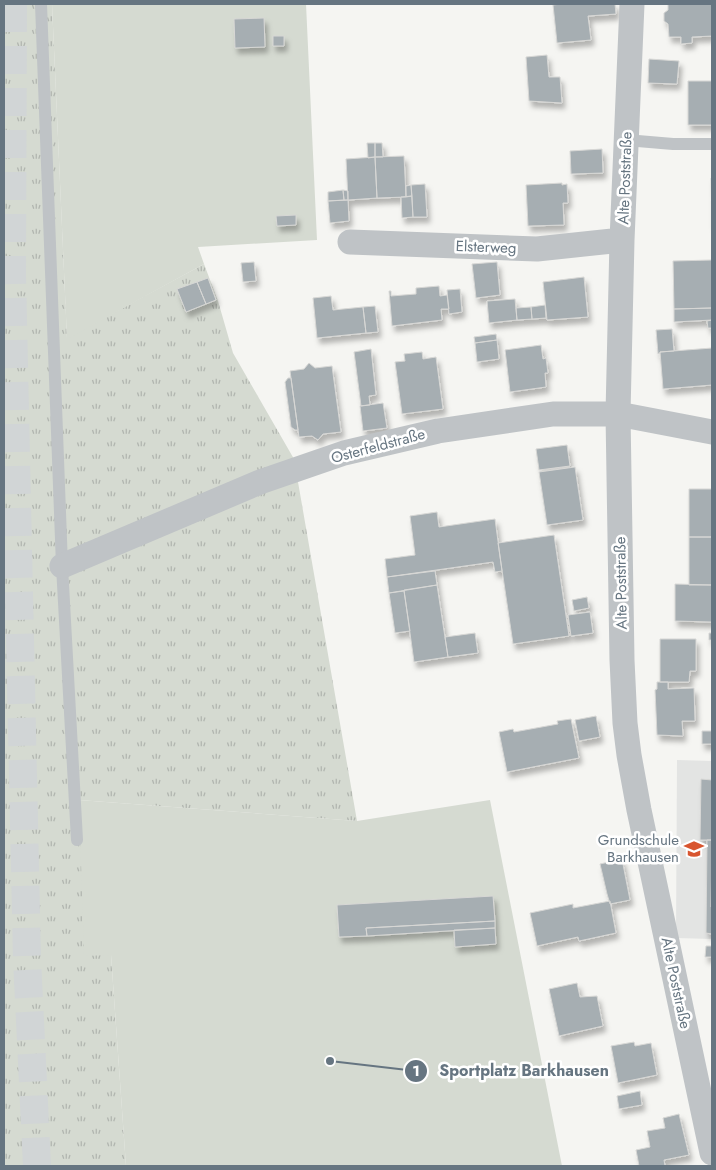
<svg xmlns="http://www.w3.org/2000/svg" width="716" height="1170" font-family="Jost,sans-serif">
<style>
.built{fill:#e3e4e3}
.grass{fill:url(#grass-tufts)}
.pitch{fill:#d5dad1}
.building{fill:#a6aeb2;stroke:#d7d7d5;filter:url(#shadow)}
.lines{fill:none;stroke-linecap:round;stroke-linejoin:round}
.trunk-tunnel{stroke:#d1d5d6;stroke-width:28;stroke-dasharray:28 14;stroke-linecap:butt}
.service{stroke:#bfc3c6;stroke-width:12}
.minor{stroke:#bfc3c6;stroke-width:25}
.labels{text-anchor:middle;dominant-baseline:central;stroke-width:5;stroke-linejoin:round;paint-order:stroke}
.street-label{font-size:15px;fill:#667581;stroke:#fff}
.poi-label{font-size:15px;fill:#667581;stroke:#fff;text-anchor:end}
.leader{fill:none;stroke:#667581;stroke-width:2}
.callout-dot{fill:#667581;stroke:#fff;stroke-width:2}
.mark-label{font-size:15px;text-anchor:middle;font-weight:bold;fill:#fff}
.callout-label{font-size:16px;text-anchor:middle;font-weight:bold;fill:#667581;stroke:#fff;stroke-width:5;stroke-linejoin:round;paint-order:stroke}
</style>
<defs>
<pattern id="grass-tufts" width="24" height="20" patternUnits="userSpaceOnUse" patternTransform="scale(1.25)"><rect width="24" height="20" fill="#d5dad1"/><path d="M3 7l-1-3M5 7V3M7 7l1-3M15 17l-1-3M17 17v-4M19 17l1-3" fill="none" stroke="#b1b5af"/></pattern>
<filter id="shadow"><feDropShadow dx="3" dy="5.5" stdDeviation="2.5" flood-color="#0004"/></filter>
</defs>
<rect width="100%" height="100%" fill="#f5f5f2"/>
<path class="built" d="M677 760 712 761V939L676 938Z"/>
<path class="grass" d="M4 4H52L67 338 204 264 218 301 233 353 294 459 357 821 79 800 111 955 126 1166H4Z"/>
<path class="pitch" d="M52 4H306L317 240 198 247 204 264 67 339Z
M79 800 357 821 490 800 562 1166H126L111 955 84 956Z"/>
<path class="building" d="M561 4H615L616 14 588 16 591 40 557 43 553 5Z
M668 4H712V36L692 37V43L681 44V37H669L668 24 664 21V13L668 10Z
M264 18 265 47 235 48 234 19Z
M273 36H284V46H273Z
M547 55 549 77H560L562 103 529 101 526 57Z
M649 59 679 61 677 84 648 83Z
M688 81H712V125H688Z
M367 143H375V157L368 158Z
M375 143H382L383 157H375Z
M602 149 603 173 571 174 570 151Z
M404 156 406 197 377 198 375 157Z
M375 157 377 198 348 200 346 159Z
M711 178H712V225Z
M562 183V185L567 184 568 203H563L564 225 528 226 526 185Z
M425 184 427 217H413L411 185Z
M411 185 412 196 406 197V186Z
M343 190 348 191V200H344Z
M343 190 344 200 328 201V192Z
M412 196 413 217 402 218 401 197Z
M348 200 349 221 330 223 328 201Z
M296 215V225L277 226 276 216Z
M712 260V308L674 309 673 261Z
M254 262 256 281 243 282 241 263Z
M497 262 500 295 476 298 472 264Z
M584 277 588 317 547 320 543 282Z
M208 278 216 300 206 304 197 282Z
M197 282 206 304 186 312 177 289Z
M439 286 440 296 447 295 449 309H441L442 320 392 326 389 291H391V296L416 294V288Z
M460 289 462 312 449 314 447 290Z
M331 296 333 310 363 307 366 333 317 338 313 298Z
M515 299 517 320 489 323 487 301Z
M545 305 546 318 532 319 531 307Z
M375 306 378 332 366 333 363 307Z
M531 307 532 319 517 320 516 308Z
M712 308V320L674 322V309Z
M712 320V328H708L707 321Z
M672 329 674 351 660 352V353L658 354 656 330Z
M496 334 497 340 475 343 474 337Z
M497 340 499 359 477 362 475 343Z
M541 345 543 359 546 358 548 373H545L546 387 510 392 505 350Z
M712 348V385L663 389 660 352Z
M371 349 376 395 369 396 370 405 361 406 354 352Z
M422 352 423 359 436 357 443 409 402 414 395 362 405 361 404 354Z
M309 363 315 368 332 366 341 432 323 434 318 440 312 436 299 437 290 371 304 369Z
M288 378H291L298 430H295L291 427 285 382Z
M383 403 387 428 363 431 360 406Z
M567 445 570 466 539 470 536 449Z
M575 467 583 520 547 525 539 472Z
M689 489H712V537H689Z
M437 512 439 527 495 519 502 571 495 572 493 562 387 577 385 559 415 555 410 516Z
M554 535 569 636 513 644 498 543Z
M689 537H712V585H689Z
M435 571 437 585 389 593 387 577Z
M675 584 712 585V622L675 621Z
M437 585 448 657 414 662 404 590Z
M404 591 410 631 395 633 389 593Z
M587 597 589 608 574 611 572 600Z
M590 612 593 633 571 636 568 615Z
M475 633 478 653 448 657 445 637Z
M709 633H712V640H709Z
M660 639H696V671H690L689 682H660Z
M657 682H668V689L694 688 695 721H682L683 736 657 735 655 690 657 689Z
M596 716 600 737 579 741 575 720Z
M571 719 579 758 507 772 499 732 513 729 514 732 558 724 557 721Z
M702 731H712V744H702Z
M701 779 712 780V840H700Z
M707 840H712V934L706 933Z
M712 853V907H711Z
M622 859 630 900 610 904 607 894 600 864Z
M493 896 495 921 366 928 367 936 339 937 337 905Z
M610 901 616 933 579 941 578 937 537 946 530 913 573 904V908Z
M495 921V928L367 936 366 928Z
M495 928 496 944 455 947 454 930Z
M706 946H712V957H705Z
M577 983 580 997 597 996 603 1026 559 1036 549 989Z
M634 1042 635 1046 651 1043 657 1075 618 1083 611 1046Z
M640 1091 642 1105 619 1109 617 1096Z
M679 1114 689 1155 664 1160 665 1166H639L636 1150 650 1147 647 1131 665 1128 663 1118Z"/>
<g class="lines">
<path class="trunk-tunnel" d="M13 4 12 275 27 959 37 1166"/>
<path class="service" d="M41 4 62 566 77 840
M626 140 673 144H712"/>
<path class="minor" d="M632 4 622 240 618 414 622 660 625 723 629 755 639 810 712 1153
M350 242 537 249 622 240
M62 566 260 482 344 453 438 431 553 414H618L712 432"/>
</g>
<defs>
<symbol id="school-bare" viewBox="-9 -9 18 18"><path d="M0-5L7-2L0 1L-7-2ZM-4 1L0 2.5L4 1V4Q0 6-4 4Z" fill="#d8552f" stroke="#fff" stroke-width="2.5" paint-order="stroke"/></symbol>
</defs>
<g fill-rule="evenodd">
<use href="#school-bare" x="680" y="835" width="28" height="28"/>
</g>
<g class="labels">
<g class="street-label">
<text transform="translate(625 178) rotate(-88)">Alte Poststraße</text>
<text transform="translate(486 247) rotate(2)">Elsterweg</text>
<text transform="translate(378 446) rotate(-15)">Osterfeldstraße</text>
<text transform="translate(621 583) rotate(-91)">Alte Poststraße</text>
<text transform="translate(676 983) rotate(78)">Alte Poststraße</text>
</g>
<g class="poi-label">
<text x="679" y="840">Grundschule<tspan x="679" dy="17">Barkhausen</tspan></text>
</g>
</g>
<path class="leader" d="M330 1061L416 1071"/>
<g class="callout-dot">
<circle cx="330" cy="1061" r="5"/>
<circle cx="416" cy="1071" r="12"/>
</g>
<g class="mark-label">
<text x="416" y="1076">1</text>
</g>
<g class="callout-label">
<text x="524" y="1076">Sportplatz Barkhausen</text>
</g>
<rect width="716" height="1170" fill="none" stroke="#667581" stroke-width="10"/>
</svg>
